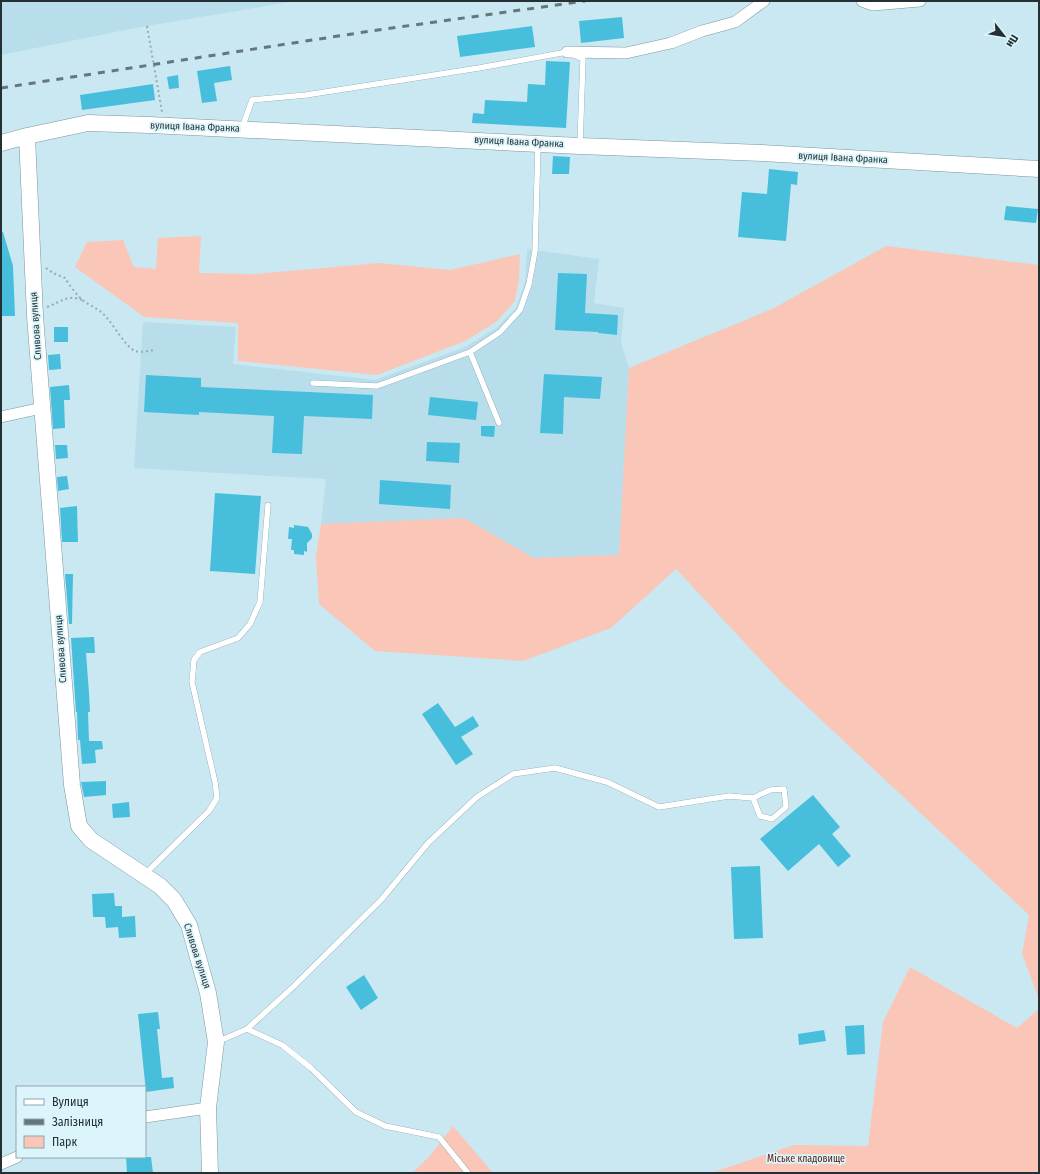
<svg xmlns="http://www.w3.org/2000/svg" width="1040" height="1174" font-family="'Fira Sans Condensed',sans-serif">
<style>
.built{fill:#b7deea}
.green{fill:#fac6b7}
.building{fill:#47bedc}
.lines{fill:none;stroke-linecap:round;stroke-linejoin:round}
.lane-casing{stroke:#7a969f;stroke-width:6}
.street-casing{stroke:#7a969f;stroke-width:12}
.secondary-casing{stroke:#7a969f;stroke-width:17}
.path{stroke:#94acb4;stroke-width:2;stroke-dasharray:2 3;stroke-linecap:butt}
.lane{stroke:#fff;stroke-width:5.5}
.street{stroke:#fff;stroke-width:11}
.secondary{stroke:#fff;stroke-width:16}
.rail{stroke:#64777d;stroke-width:3;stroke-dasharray:7 7;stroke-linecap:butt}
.labels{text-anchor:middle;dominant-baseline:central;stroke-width:3.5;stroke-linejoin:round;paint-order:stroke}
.street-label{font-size:10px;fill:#243033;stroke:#dcf5fc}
.park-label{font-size:10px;fill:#572010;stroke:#dcf5fc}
</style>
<rect width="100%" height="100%" fill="#cae8f2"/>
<path class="built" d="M1 1H296L135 28 1 55Z
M527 249 599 259 594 303 624 308 621 343 629 368 619 555 534 558 464 518 321 524 326 479 134 468 143 322 236 327 233 364 375 380 465 347 496 328 516 308 525 281Z"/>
<path class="green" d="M201 236 199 273 255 274 379 263 450 270 520 254 519 278 515 301 496 322 465 341 377 375 238 361V323L144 317 75 267 87 242 123 240 134 267 156 269 158 238Z
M886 246 1039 265V999L1022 954 1029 915 783 684 676 569 611 628 523 661 375 651 319 604 316 556 321 524 464 518 534 558 619 555 629 368 774 308Z
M910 967 1017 1028 1039 1009V1173H711L794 1145 868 1146 883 1022Z
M453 1126 493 1173H412L428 1158Z"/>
<path class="building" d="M622 17 624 38 581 43 579 21Z
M532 26 535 47 460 57 457 36Z
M546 61 570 62 566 128 472 123 473 113 484 114 485 100 527 102 528 84 545 85Z
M230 66 232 80 214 83 217 101 202 103 197 71Z
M178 75 179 88 169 89 167 77Z
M153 84 155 100 82 110 80 95Z
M553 156 570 157 569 174H552Z
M769 169 798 172 797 185 791 184 786 241 738 237 742 192 767 194Z
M1006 206 1038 209 1036 223 1004 220Z
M1 232H3L13 266 15 316H1Z
M558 273 587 274 585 313 618 315 617 335 598 333V332L555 330Z
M54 327H68V342H54Z
M60 354 61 369 49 370 48 355Z
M544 374 602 377 600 399 564 397 563 434 540 433Z
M146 375 201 378V387L373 395 372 419 304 416 302 454 272 453 274 416 199 412V415L144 412Z
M69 385 70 400H64L65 428 53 429 50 387Z
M430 397 478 402 476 420 428 415Z
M481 426H495L494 437 481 436Z
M427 442 460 443 459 463 426 461Z
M55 445H67L68 458 56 459Z
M67 476 69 489 58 491 57 477Z
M380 480 451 485 450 509 379 504Z
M215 493 261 496 255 574 210 571Z
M77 506 78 542H62L60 508Z
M294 525 308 527 312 534V538L307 543V552L304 551V555L294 554V550H291L292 539H288L289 527 294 528Z
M65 574H73L72 624H69Z
M94 637 95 653H86L89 693 90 712H88L89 741H102L103 749 95 750 96 763 82 764 80 740H78L77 712H76L71 638Z
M438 703 455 727 473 716 479 726 461 737 473 754 456 765 422 714Z
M106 781V795L84 797 81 782Z
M813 795 840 827 832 834 851 856 838 867 819 844 788 871 760 839Z
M129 802 130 817 113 818 112 804Z
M760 866 763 938 734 939 731 867Z
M114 893 115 906H122V917L135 916 136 937 119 938 118 927 106 928 105 917H93L92 894Z
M364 975 378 998 361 1010 346 987Z
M158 1012 160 1029H157L162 1078 173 1077 174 1088 146 1092 138 1014Z
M864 1025 865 1054 847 1055 845 1026Z
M824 1030 826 1041 799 1045 798 1034Z
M126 1157H151L153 1173H127Z"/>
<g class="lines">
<defs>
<path id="lane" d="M242 128 252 100 306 95 479 68 567 52 583 59 580 145
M470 352 499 423
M313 383 377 386 470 352 500 332 520 310 529 284 535 251 538 146
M145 874 209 811 217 798 215 782 192 682 194 660 200 652 238 638 250 624 260 602 268 505
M247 1029 282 1045 311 1068 356 1112 385 1126 439 1137 468 1173
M217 1042 247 1029 293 987 381 900 428 843 477 797 513 774 555 768 607 782 659 807 729 796 753 798 760 816 772 819 786 807 784 789 770 790 753 798"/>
<path id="street" d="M862 1 873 5 920 1
M567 52 626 53 671 43 702 31 735 22 764 1
M1 417 42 408
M145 1117 208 1108
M1 1164 17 1157"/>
<path id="secondary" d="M27 136 35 316 72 785 79 826 91 840 160 886 174 900 189 925 208 993 216 1042 208 1108 210 1173
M1 143 27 136 88 123 150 125 580 146 762 153 1039 169"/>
</defs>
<use href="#lane" class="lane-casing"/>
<use href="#street" class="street-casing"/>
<use href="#secondary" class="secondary-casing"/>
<path class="path" d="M147 26 162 112
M46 268 53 273 65 278C68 284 79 298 85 302 93 307 101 310 107 318 115 327 125 346 135 351 141 353 148 351 154 350
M47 307C61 302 67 294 82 300"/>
<use href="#lane" class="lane"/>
<use href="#street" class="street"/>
<use href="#secondary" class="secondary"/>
<path class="rail" d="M1 88 371 31 585 1"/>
</g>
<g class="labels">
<g class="street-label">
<text transform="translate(195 127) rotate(2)">вулиця Івана Франка</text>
<text transform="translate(519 142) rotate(3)">вулиця Івана Франка</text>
<text transform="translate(843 158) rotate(3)">вулиця Івана Франка</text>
<text transform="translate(36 326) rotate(-94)">Сливова вулиця</text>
<text transform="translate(61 649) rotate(-94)">Сливова вулиця</text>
<text transform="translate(197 956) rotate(72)">Сливова вулиця</text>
</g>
<g class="park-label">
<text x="806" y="1159">Міське кладовище</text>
</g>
</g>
<rect width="1040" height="1174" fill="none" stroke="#243033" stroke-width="4"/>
<rect x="16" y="1086" width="130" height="72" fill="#dcf5fc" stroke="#92a6ac"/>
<rect x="24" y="1099" width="20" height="6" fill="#ffffff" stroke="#92a6ac"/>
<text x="52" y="1106" font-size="12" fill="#243033">Вулиця</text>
<rect x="24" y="1119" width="20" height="6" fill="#64777d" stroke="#92a6ac"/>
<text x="52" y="1126" font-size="12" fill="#243033">Залізниця</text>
<rect x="24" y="1136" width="20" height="12" fill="#fac6b7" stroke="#92a6ac"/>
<text x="52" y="1146" font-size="12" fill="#243033">Парк</text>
<g transform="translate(1004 36) rotate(121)" stroke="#dcf5fc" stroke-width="3" paint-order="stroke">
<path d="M0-3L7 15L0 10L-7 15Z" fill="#243033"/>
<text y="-6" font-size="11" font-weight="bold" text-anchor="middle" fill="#243033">Пн</text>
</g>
</svg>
